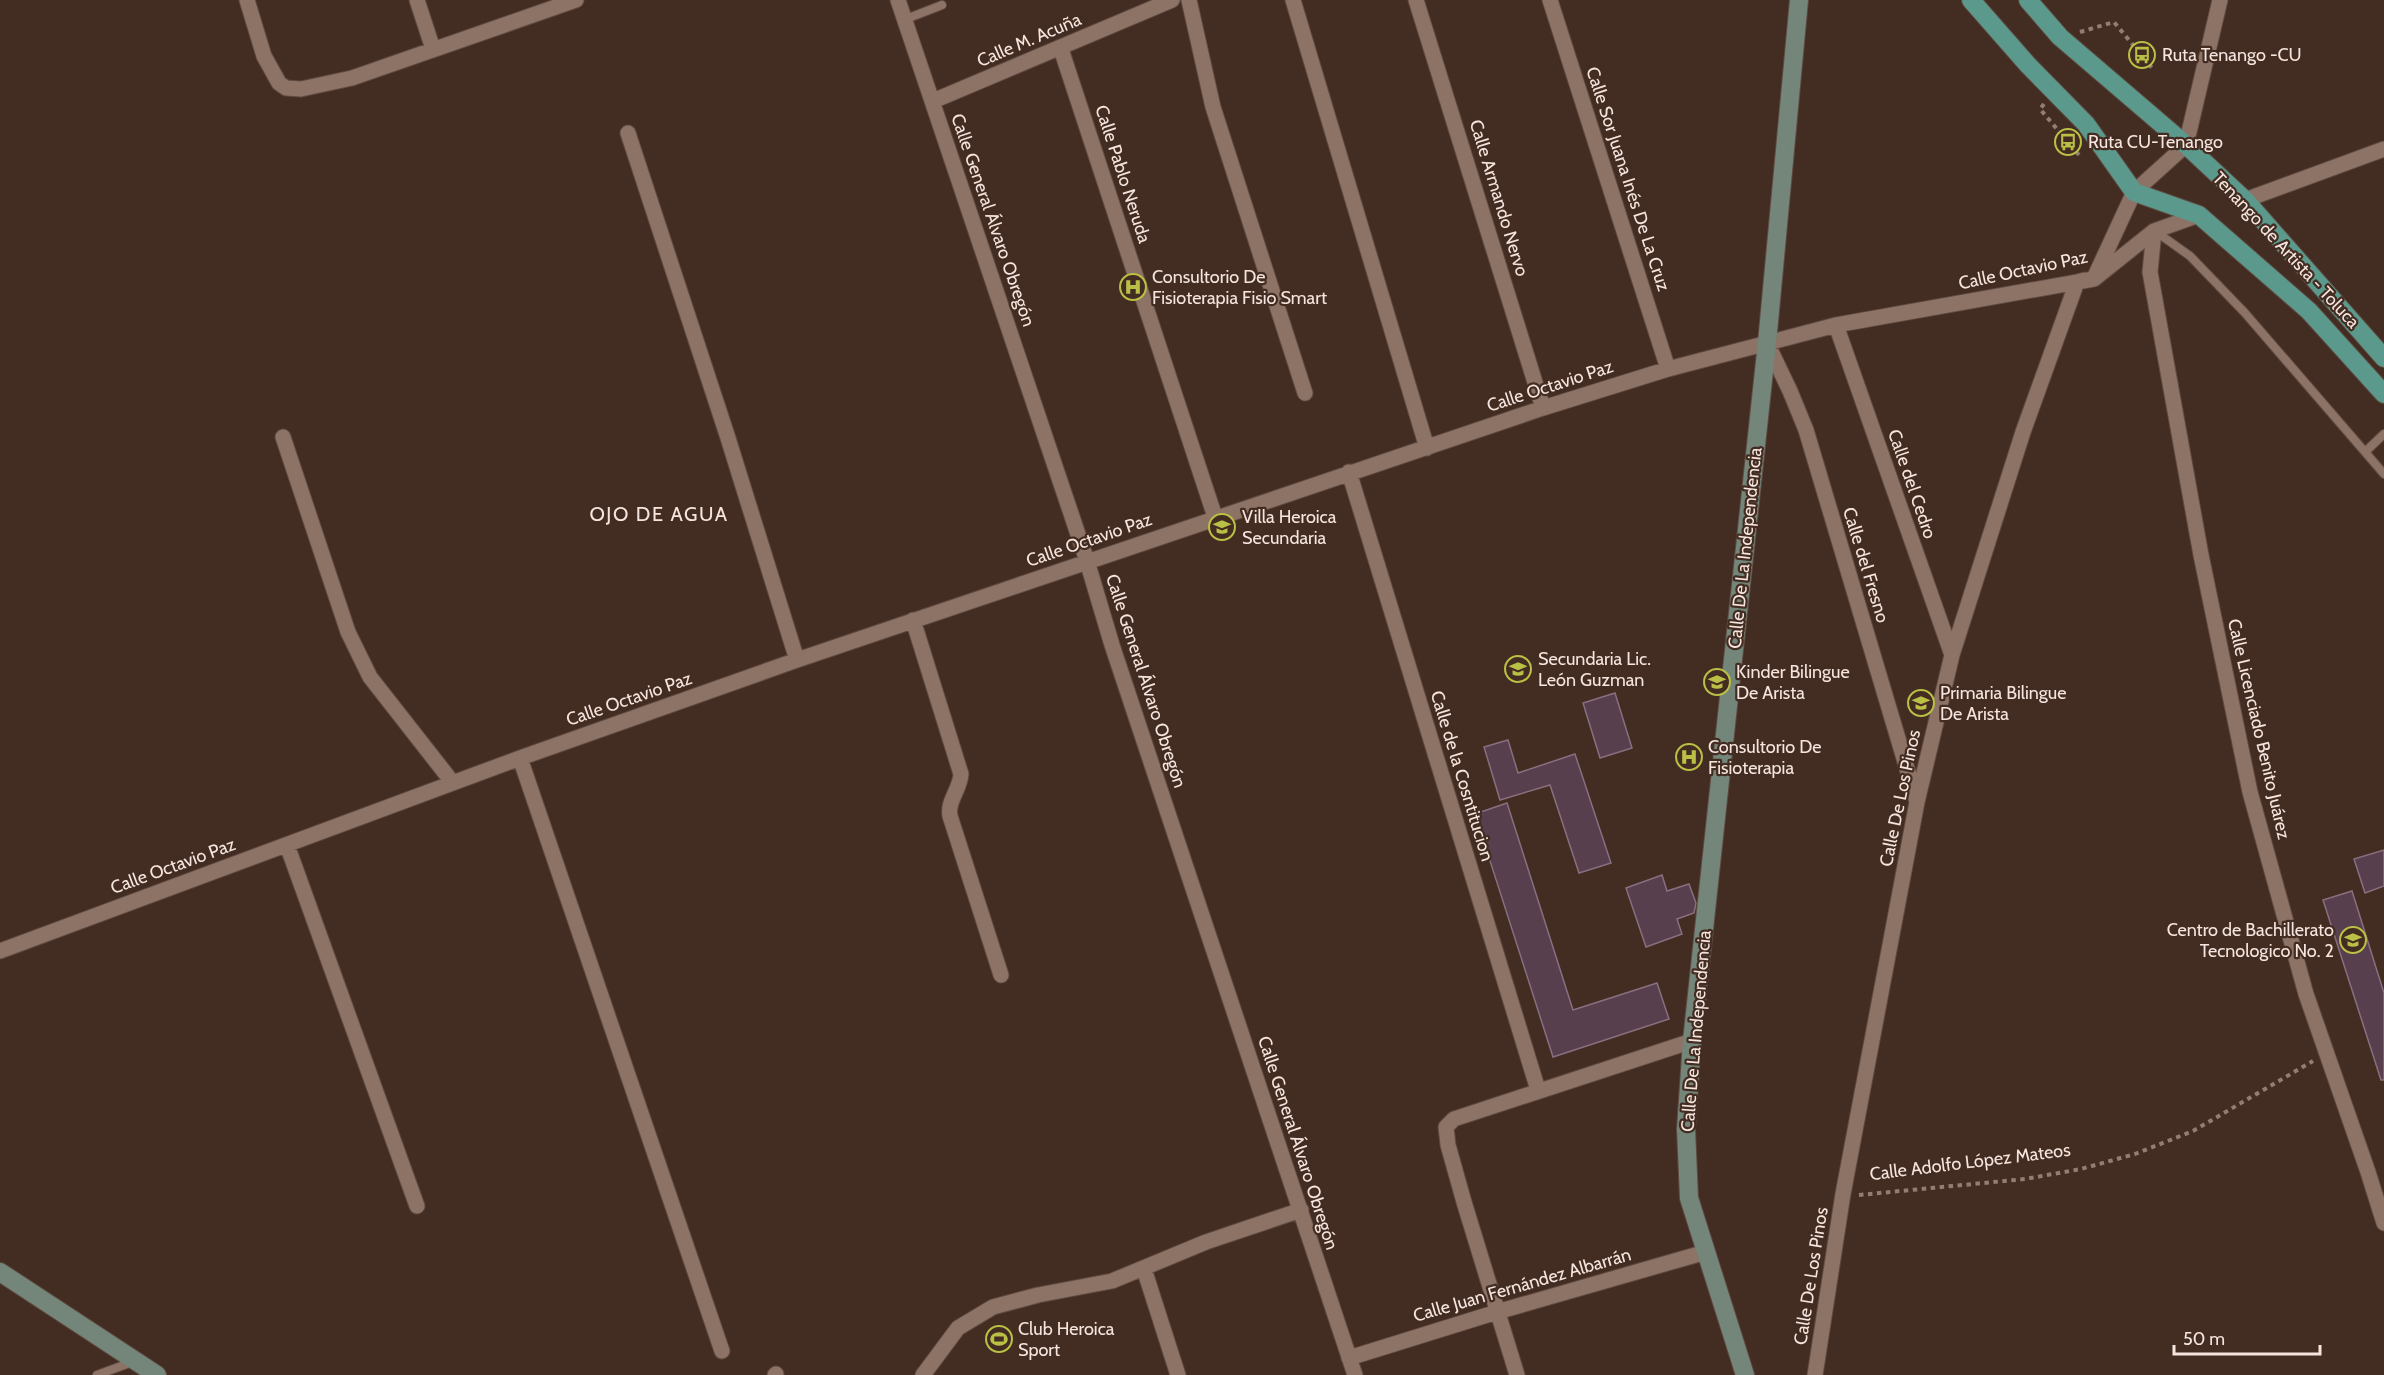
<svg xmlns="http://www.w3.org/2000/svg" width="2384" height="1375" font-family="Cabin,sans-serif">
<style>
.building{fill:#573f4e;stroke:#896f7f;stroke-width:1.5}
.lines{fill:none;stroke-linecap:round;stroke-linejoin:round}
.lane-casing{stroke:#5e4a41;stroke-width:10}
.street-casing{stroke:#5e4a41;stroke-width:17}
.secondary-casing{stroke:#5e4a41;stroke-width:20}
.primary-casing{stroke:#5e4a41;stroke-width:20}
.path{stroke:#917d74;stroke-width:4;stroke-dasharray:4.5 4.5;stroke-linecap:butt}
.lane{stroke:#8d7266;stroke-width:8}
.street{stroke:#8d7266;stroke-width:15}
.secondary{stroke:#74867a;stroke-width:18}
.primary{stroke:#5b998d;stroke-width:18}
.labels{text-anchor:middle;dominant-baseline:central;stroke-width:4.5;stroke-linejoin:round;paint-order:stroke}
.street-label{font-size:18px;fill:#f5e5de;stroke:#432c21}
.poi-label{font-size:18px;fill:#f5e5de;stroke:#432c21;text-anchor:start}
.neighbourhood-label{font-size:20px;letter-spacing:1.5px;fill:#f5e5de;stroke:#432c21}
</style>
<rect width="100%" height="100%" fill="#432c21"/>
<path class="building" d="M1615 693 1632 748 1600 758 1583 703Z
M1508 740 1518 773 1575 754 1611 863 1579 873 1550 785 1500 800 1484 747Z
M1507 803 1573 1010 1657 983 1669 1019 1553 1057 1475 814Z
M2384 850V886L2365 893 2354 859Z
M1662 875 1667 891 1689 884 1696 903 1694 913 1677 919 1682 934 1646 947 1626 888Z
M2352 891 2384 993V1080H2381L2323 900Z"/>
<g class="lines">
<defs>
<path id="lane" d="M906 19 942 5
M2155 231 2190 256 2245 313 2384 474
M2365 452 2384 434
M97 1375 135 1361"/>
<path id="street" d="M247 0 264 56 279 83 286 88 301 89 352 78 576 0
M417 0 433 49
M898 0 1087 561 1112 645 1355 1375
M1189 0 1213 107 1305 393
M1293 0 1427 448
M1416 0 1543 408
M1550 0 1668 369
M1061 49 1215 517
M933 101 1172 0
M628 133 728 438 797 660
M2245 200 2384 149
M2154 231 2150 272 2201 555 2250 792 2306 994 2368 1172 2384 1223
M2096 274 2134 192 2186 145 2220 0
M1836 325 1952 655
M1767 343 1790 391 1806 430 1917 802
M283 437 348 632 370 677 453 783
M1349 472 1538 1090
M913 620 961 774C960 790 947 801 950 816L1001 975
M520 758 722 1351
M287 845 417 1206
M0 951 520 758 797 660 1543 408 1668 369 1836 325 2094 279 2154 231 2199 215
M1144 1269 1178 1375
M1349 1358 1497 1312 1706 1252
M775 1375 776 1374
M923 1375 958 1328 993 1307 1038 1295 1112 1281 1206 1242 1301 1210
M1517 1375 1464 1202 1448 1145 1446 1127 1454 1119 1460 1117 1692 1041
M1815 1375 1843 1194 1917 802 1952 655 2023 432 2077 282 2085 280"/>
<path id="secondary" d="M0 1272 157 1375
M1745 1375 1689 1198 1686 1129 1692 1041 1767 343 1799 0"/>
<path id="primary" d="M1971 0 2028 65 2086 124 2134 192 2199 215 2309 311 2384 394
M2028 0 2060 37 2186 145 2245 200 2384 358"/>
</defs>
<use href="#lane" class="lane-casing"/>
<use href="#street" class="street-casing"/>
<use href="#secondary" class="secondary-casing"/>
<use href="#primary" class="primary-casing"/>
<path class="path" d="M2080 32 2114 22 2152 68
M2044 104 2040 109 2079 155
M1859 1195 2025 1179 2081 1169 2135 1154 2193 1131 2313 1061"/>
<use href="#lane" class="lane"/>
<use href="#street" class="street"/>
<use href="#secondary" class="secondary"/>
<use href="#primary" class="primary"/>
</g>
<defs>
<symbol id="bus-ring" viewBox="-11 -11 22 22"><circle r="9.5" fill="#432c21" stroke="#bac045" stroke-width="1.5"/><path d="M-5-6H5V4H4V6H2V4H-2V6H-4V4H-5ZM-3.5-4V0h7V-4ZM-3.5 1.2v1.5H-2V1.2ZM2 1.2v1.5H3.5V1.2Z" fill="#bac045"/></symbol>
<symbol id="hospital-ring" viewBox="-11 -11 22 22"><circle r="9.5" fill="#432c21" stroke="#bac045" stroke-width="1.5"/><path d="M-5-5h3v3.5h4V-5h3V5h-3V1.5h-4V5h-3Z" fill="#bac045"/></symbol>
<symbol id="school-ring" viewBox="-11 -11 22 22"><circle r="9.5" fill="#432c21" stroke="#bac045" stroke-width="1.5"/><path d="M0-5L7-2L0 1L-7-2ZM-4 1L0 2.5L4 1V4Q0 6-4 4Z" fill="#bac045"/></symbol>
<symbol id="stadium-ring" viewBox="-11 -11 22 22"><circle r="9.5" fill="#432c21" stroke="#bac045" stroke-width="1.5"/><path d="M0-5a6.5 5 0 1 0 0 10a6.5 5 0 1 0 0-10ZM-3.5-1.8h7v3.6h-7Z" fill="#bac045"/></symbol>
</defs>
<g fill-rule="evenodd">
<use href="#bus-ring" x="2127" y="40" width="30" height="30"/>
<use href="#bus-ring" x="2053" y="127" width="30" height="30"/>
<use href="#hospital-ring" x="1118" y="272" width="30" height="30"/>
<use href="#school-ring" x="1207" y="512" width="30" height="30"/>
<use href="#school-ring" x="1503" y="654" width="30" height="30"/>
<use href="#school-ring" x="1702" y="667" width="30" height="30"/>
<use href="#school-ring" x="1906" y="688" width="30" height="30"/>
<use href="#hospital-ring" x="1674" y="742" width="30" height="30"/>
<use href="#school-ring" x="2338" y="925" width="30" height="30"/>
<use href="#stadium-ring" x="984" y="1324" width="30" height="30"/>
</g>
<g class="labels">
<g class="street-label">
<text transform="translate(1029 40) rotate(-23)">Calle M. Acuña</text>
<text transform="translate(1123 174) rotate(72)">Calle Pablo Neruda</text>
<text transform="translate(1628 179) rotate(72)">Calle Sor Juana Inés De La Cruz</text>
<text transform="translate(1499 198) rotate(73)">Calle Armando Nervo</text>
<text transform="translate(993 220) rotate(71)">Calle General Álvaro Obregón</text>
<text transform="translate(2286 250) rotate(47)">Tenango de Artista - Toluca</text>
<text transform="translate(2023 270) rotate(-12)">Calle Octavio Paz</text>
<text transform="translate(1550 386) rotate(-18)">Calle Octavio Paz</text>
<text transform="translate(1912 484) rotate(71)">Calle del Cedro</text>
<text transform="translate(1089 540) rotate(-19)">Calle Octavio Paz</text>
<text transform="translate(1745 548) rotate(-84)">Calle De La Independencia</text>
<text transform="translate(1866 565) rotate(73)">Calle del Fresno</text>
<text transform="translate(1146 681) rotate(72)">Calle General Álvaro Obregón</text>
<text transform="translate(629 699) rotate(-19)">Calle Octavio Paz</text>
<text transform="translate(2259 729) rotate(77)">Calle Licenciado Benito Juárez</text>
<text transform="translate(1462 776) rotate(73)">Calle de la Cosntitucion</text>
<text transform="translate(1900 798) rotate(-78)">Calle De Los Pinos</text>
<text transform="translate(173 866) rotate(-20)">Calle Octavio Paz</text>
<text transform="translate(1696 1031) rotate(-85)">Calle De La Independencia</text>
<text transform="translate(1298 1143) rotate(72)">Calle General Álvaro Obregón</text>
<text transform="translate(1970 1162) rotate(-7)">Calle Adolfo López Mateos</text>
<text transform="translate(1811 1276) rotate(-81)">Calle De Los Pinos</text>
<text transform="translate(1522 1285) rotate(-16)">Calle Juan Fernández Albarrán</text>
</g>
<g class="poi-label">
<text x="2162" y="55">Ruta Tenango -CU</text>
<text x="2088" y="142">Ruta CU-Tenango</text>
<text x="1152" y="277">Consultorio De<tspan x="1152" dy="21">Fisioterapia Fisio Smart</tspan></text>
<text x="1242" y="517">Villa Heroica<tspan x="1242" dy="21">Secundaria</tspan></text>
<text x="1538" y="659">Secundaria Lic.<tspan x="1538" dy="21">León Guzman</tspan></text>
<text x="1736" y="672">Kinder Bilingue<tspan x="1736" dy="21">De Arista</tspan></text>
<text x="1940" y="693">Primaria Bilingue<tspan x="1940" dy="21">De Arista</tspan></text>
<text x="1708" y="747">Consultorio De<tspan x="1708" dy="21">Fisioterapia</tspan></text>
<text x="2334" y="930" text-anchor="end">Centro de Bachillerato<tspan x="2334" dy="21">Tecnologico No. 2</tspan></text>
<text x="1018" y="1329">Club Heroica<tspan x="1018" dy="21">Sport</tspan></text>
</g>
<g class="neighbourhood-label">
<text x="659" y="514">OJO DE AGUA</text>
</g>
</g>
<path d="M2174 1345v9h146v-9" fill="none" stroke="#f5e5de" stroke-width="3"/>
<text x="2183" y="1345" font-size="18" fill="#f5e5de" stroke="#432c21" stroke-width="4.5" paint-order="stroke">50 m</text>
</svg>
